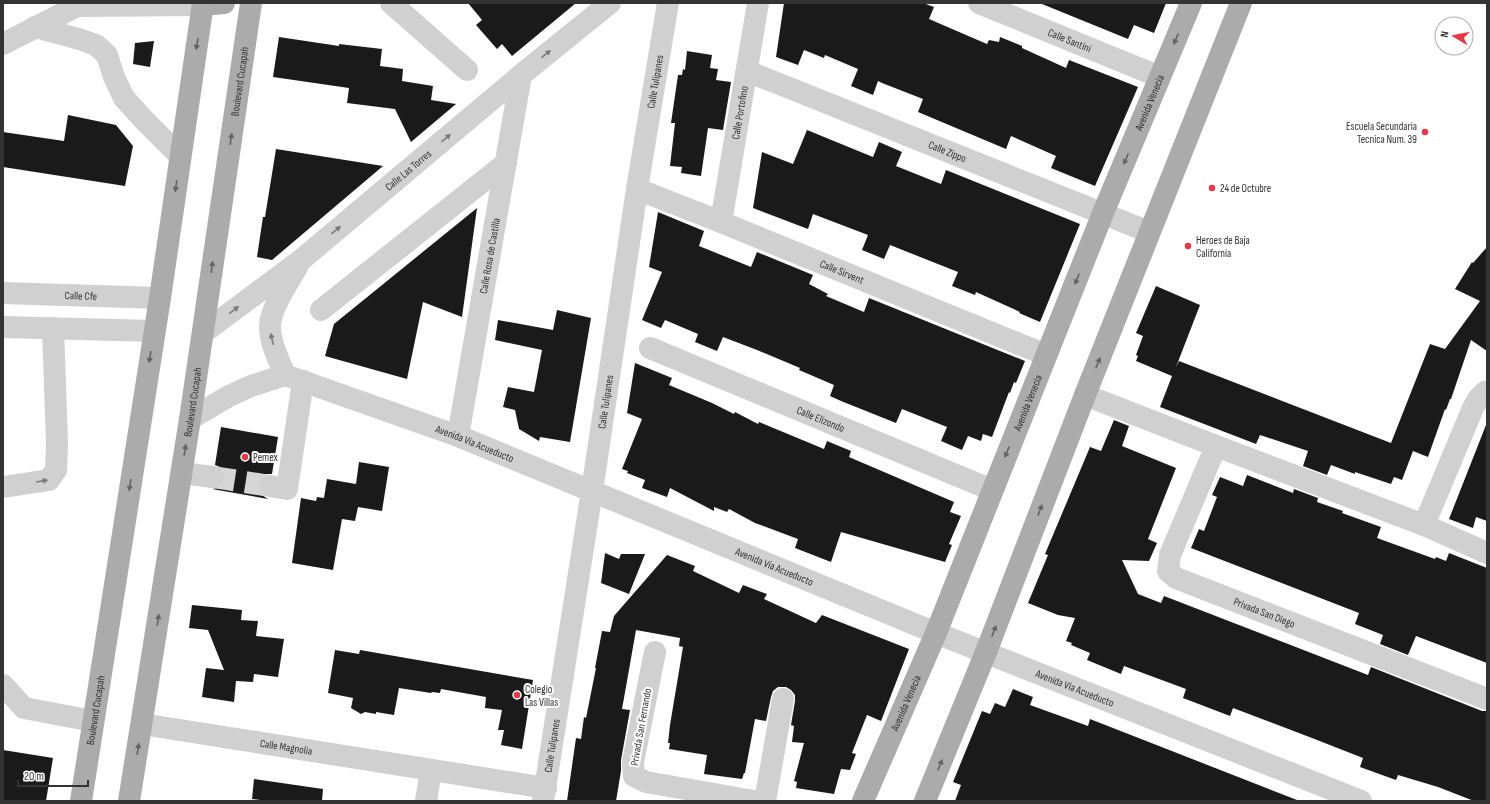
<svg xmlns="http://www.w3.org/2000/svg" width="1490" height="804" font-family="'Sofia Sans Condensed',sans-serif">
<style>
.building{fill:#1a1a1a}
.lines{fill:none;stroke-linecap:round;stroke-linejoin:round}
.minor-tunnel{stroke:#d6d6d6;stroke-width:22;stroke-dasharray:22 11;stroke-linecap:butt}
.minor{stroke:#d0d0d0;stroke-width:22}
.major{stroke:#ababab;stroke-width:22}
.oneway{fill:#636363}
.oneway2{fill:#7a7a7a}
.poi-dot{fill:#e63946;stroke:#fff;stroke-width:1.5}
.labels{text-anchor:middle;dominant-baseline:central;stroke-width:4;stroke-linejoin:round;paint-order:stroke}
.street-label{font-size:11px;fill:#333;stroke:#fff}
.poi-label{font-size:11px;fill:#333;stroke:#fff;text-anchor:start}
</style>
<rect width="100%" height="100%" fill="#fff"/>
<path class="building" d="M468 3H576L512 56 502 44 497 49 476 25 482 20Z
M784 3H923L934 7 929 19 973 38 987 44 989 40 999 42 1000 37 1022 46V48L1066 68 1069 60 1138 87 1095 186 1051 168 1056 156 1011 136 1006 149 918 112 923 99 882 83 878 81 873 95 851 86 858 69 825 55 824 58 804 50 798 65 776 57Z
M1042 3H1166L1154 33 1134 25 1128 39 1042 4Z
M279 37 339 46V44L382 49 380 66 403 69 402 81 433 86 431 100 456 104 411 142 395 109 347 103 349 88 273 77Z
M154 41 150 67 133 64 135 43Z
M687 51 712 55 710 68 718 69 716 80 731 82 723 130 708 128 701 176 681 173 682 167 670 166 675 123H671L678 75H682L683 69 685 70Z
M68 115 116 125 133 146 125 186 3 167V132L64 141Z
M807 130 873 157 879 142 902 152 896 166 941 184 946 170 1080 224 1040 322 1019 313 1020 312 976 292 975 295 952 286 958 272 890 245 884 259 862 250 868 235 813 214 808 229 753 208 762 152 793 164Z
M276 149 383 166 272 260 257 257 263 217H265Z
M477 208 462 317 423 302 407 379 325 356 334 324Z
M658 212 704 231 699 246 751 267 757 252 813 275 809 284 828 294 826 296 864 312 869 298 1025 361 1016 383 1014 382 1010 393 1009 392 992 437 983 434 981 441 968 436 962 450 941 441 947 427 902 409 896 423 841 401 830 396 834 385 799 370 800 368 757 350 723 337 717 351 695 342 698 334 665 320 661 328 642 320 662 272 649 267Z
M1487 247V351L1471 340 1451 399H1450L1446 410 1445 409 1428 457 1413 451 1402 480 1394 477 1391 484 1355 472V474L1331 465 1327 475 1303 466 1308 451 1260 435 1256 444 1160 407 1172 376 1136 361 1138 356 1136 355 1143 336 1136 333 1156 286 1200 305 1176 367 1179 361 1391 443 1430 344 1445 349 1480 301 1455 289 1472 262 1473 263Z
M557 310 591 318 570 442 540 437 539 441 519 429 515 410 503 407 508 387 534 392 542 350 495 340 498 320 553 330Z
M635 363 672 378 669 385 712 403 734 414 735 412 758 424 759 422 824 449 827 441 851 451 849 457 954 502 950 512 961 516 949 544 952 545 945 562 841 532 831 562 795 548 798 539 755 523 729 509 727 512 714 507V511L670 488 667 497 642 488 645 480 627 473 628 471 622 469 642 419 627 413Z
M1114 420 1129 426 1122 446 1176 468 1148 539 1157 543 1149 561 1122 560 1138 594 1161 603 1164 596 1368 675 1371 667 1482 711H1487V801H1474L1438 787 1398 775 1396 780 1360 767 1363 758 1312 738 1233 708 1230 716 1183 698 1186 689 1124 666 1121 674 1087 660 1090 653 1071 645 1072 643 1066 641 1075 618 1058 615 1028 603 1048 555 1045 554 1090 447 1101 451Z
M1486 425 1487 426V521L1476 517 1473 528 1449 519Z
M221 427 278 437 272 474H265L261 478 258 484V491L262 495 268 499 212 489 218 488 223 485 225 479 224 472 220 467 215 465Z
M359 462 389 467 382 511 358 507 355 521 342 519 333 570 292 563 301 498 316 501 317 497 324 498 327 479 356 484Z
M1247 475 1293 493 1294 489 1318 498 1317 502 1343 511 1342 513 1381 527 1377 538 1435 559 1436 557 1446 561 1449 553 1487 568V663L1416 636 1408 655 1380 644 1383 635 1355 624 1359 613 1191 548 1199 529 1204 531 1217 497 1212 495 1220 477 1243 486Z
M605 553 619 559 621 554H645L629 594 601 583Z
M667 555 695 566 693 571 739 593 743 585 767 594 764 599 816 623 822 615 909 649 881 721 867 715 852 753 856 754 850 770 841 769 834 794 796 788 797 782 794 781 804 743 792 742 794 726 791 725 795 701V695L791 690 786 687H778L773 691 771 697 766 721 755 719 745 773H744L742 779 704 774 707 755 669 749 670 743H668L670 725 683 647 679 646 680 638 636 630 624 698 622 709 630 710 621 760V771L616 801H567L576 738 581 739 584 717 586 718 596 668H595L602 631 610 632 614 616Z
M192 605 242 610 241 620 258 621 256 636 284 639 278 677 254 674 253 682 236 681 234 702 202 697 206 668 224 670 208 630 189 628Z
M335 650 359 654 360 650 533 680 522 749 501 745 504 730H498L502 710 485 708 486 697 441 689 440 693 432 692 431 693 399 688 394 715 376 712V714L365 712 361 714 351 708 353 698 328 693Z
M1013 689 1033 697 1030 705 1088 726 1090 719 1297 800V801H955L961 785 953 782 982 711 990 714 995 703 1005 707Z
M3 750 53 758 46 801H3Z
M254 779 323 789 322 801H269L252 799Z"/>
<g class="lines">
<path class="minor-tunnel" d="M213 477 270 486"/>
<g class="minor">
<path d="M391 3 467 70"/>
<path id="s1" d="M979 3 1160 77"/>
<path d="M76 6 203 5"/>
<path d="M35 27 79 39 96 45 107 55 114 77 124 98 144 120 180 156"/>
<path d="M3 44 83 3"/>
<path id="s2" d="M747 71 1149 232"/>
<path id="s3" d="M637 189 721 222 1046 355"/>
<path id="s4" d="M721 222 758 3"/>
<path id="s5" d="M3 293 160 298"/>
<path d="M321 310 506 163"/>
<path d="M3 327 154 331"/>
<path id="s6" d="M203 333 301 260 521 75 610 3"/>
<path id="s7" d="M650 348 992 490"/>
<path d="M285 375C278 358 265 334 272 315 277 298 288 283 297 267"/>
<path d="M1085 395 1216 446 1424 525 1487 553"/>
<path id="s8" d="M190 419 229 396 251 386 285 375 458 436 936 633 1361 801"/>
<path id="s9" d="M458 436 521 75"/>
<path id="s10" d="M1216 446 1170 555 1168 571 1176 578 1487 699"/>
<path d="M182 473 213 477"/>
<path d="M270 486 287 489 303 381"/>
<path d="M3 487 49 480 56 470 57 444 53 328"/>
<path d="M1424 525 1473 408 1478 399 1485 392 1487 393"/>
<path d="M655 652 633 762 634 776 646 782 754 801"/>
<path d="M3 685 24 708 93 721"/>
<path id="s11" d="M142 724 546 788"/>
<path d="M426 801 431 770"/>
<path id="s12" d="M543 801 592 491 637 189 668 3"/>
<path d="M765 801 783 699"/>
</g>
<g class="major">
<path d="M203 5 224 3"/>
<path id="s13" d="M81 801 160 298 203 3"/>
<path id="s14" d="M129 801 190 419 251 3"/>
<path id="s15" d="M863 801 936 633 1103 213 1191 3"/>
<path d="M925 801 986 652 1085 395 1241 3"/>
</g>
</g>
<defs><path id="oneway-solid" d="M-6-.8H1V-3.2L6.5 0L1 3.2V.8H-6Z"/></defs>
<g class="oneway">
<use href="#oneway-solid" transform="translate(1176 39) rotate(113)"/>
<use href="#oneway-solid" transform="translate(197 44) rotate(99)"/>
<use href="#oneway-solid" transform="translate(231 139) rotate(-82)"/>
<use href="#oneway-solid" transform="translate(1126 159) rotate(113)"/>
<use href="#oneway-solid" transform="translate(176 186) rotate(98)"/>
<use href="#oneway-solid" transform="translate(212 267) rotate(-82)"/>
<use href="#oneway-solid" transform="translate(1077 279) rotate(112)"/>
<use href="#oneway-solid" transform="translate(150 357) rotate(99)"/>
<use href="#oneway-solid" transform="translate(1098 363) rotate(-68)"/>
<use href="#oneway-solid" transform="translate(185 450) rotate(-81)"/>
<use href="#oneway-solid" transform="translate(1007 452) rotate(112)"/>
<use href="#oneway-solid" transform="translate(130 485) rotate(99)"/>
<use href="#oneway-solid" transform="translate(1040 510) rotate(-69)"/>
<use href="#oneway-solid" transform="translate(158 620) rotate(-81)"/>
<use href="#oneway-solid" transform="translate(994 631) rotate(-69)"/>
<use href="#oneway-solid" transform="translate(138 749) rotate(-81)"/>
<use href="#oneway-solid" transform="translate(940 765) rotate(-68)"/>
</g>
<g class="oneway2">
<use href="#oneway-solid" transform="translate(546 54) rotate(-39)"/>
<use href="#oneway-solid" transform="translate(446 138) rotate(-40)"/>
<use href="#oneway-solid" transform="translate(336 230) rotate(-40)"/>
<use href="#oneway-solid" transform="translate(234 310) rotate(-37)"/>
<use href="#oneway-solid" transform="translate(272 339) rotate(-103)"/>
<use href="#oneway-solid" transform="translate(42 481) rotate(-9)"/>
</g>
<g class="poi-dot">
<circle cx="1425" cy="132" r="4"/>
<circle cx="1212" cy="188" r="4"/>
<circle cx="1188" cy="246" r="4"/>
<circle cx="245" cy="457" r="4"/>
<circle cx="517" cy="695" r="4"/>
</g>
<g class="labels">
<g class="street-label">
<text stroke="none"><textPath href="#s1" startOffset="98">Calle Santini</textPath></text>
<text stroke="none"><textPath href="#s14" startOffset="728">Boulevard Cucapah</textPath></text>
<text stroke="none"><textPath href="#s12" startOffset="728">Calle Tulipanes</textPath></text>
<text stroke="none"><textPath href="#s15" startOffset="755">Avenida Venecia</textPath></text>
<text stroke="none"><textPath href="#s4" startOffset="111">Calle Portofino</textPath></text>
<text stroke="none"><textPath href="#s2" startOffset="216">Calle Zippo</textPath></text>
<text stroke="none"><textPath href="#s6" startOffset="262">Calle Las Torres</textPath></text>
<text stroke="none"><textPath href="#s9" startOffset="183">Calle Rosa de Castilla</textPath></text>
<text stroke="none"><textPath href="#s3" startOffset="221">Calle Sirvent</textPath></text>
<text stroke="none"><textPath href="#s5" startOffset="78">Calle Cfe</textPath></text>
<text stroke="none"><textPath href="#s14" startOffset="404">Boulevard Cucapah</textPath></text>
<text stroke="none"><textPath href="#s12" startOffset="404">Calle Tulipanes</textPath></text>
<text stroke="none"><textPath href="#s15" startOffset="431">Avenida Venecia</textPath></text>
<text stroke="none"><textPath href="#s7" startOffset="185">Calle Elizondo</textPath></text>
<text stroke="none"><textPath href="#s8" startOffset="307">Avenida Vía Acueducto</textPath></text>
<text stroke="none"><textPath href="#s8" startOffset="631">Avenida Vía Acueducto</textPath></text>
<text stroke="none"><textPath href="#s10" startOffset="240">Privada San Diego</textPath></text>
<text stroke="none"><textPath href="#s8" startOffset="955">Avenida Vía Acueducto</textPath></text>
<text stroke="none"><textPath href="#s15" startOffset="107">Avenida Venecia</textPath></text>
<text stroke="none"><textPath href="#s13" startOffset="92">Boulevard Cucapah</textPath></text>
<text transform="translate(641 727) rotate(-80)">Privada San Fernando</text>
<text stroke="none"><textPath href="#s12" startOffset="56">Calle Tulipanes</textPath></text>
<text stroke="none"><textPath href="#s11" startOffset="146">Calle Magnolia</textPath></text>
</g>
<g class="poi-label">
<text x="1417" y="126" text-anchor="end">Escuela Secundaria<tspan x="1417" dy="13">Tecnica Num. 39</tspan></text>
<text x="1220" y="188">24 de Octubre</text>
<text x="1196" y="240">Heroes de Baja<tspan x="1196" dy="13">California</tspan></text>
<text x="253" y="457">Pemex</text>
<text x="525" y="689">Colegio<tspan x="525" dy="13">Las Villas</tspan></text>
</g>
</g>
<rect width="1490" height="804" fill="none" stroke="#333333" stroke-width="8"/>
<g transform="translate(1454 36) rotate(280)"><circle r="19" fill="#ffffff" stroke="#adadad"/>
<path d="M0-3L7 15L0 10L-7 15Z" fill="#e63946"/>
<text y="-6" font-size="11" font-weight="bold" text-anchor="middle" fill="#333333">N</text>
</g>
<path d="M18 780v6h70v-6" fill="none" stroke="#333333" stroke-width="2"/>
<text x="24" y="780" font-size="12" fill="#333333" stroke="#ffffff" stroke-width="3" paint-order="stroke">20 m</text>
</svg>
